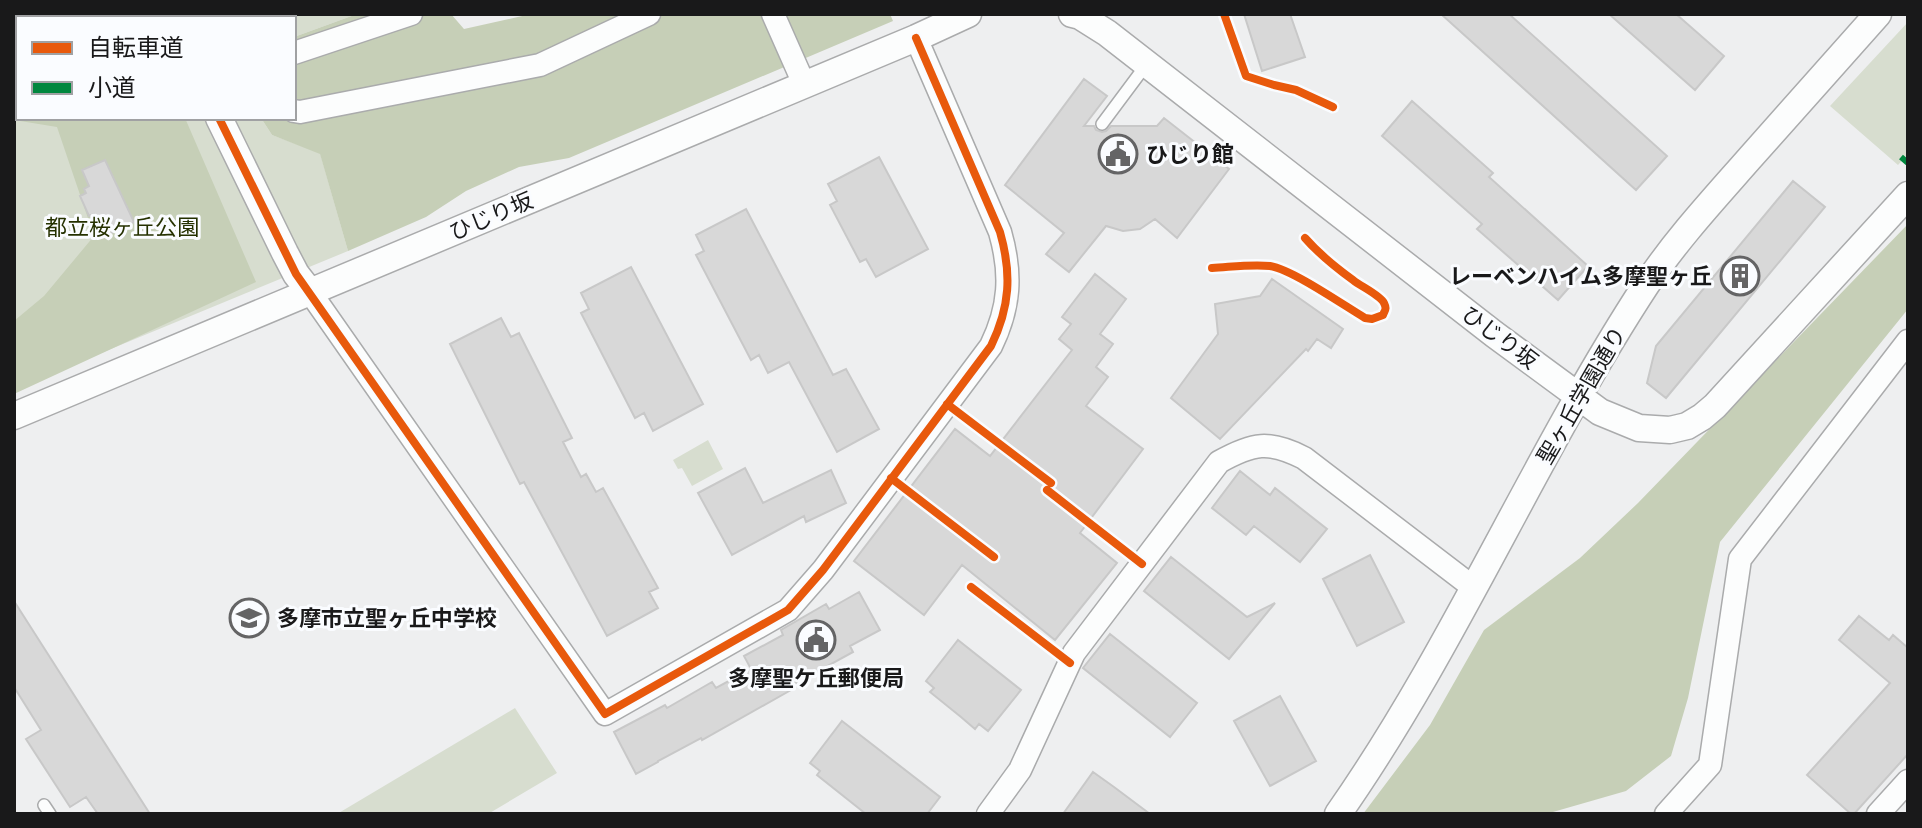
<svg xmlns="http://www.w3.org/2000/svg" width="1922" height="828" font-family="'Asap Condensed','Noto Sans JP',sans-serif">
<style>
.green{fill:#d7ddcf}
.forest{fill:#c6cfb7}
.building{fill:#d8d8d8;stroke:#c8c8c8;stroke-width:2}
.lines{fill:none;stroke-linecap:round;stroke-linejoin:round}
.service-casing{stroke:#aaabac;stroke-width:14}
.minor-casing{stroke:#aaabac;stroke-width:25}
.tertiary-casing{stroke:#aaabac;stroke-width:29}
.service{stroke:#fcfdfd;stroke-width:11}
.minor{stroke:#fcfdfd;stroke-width:22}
.tertiary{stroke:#fcfdfd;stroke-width:26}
.quiet{stroke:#00873e;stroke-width:6;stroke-dasharray:12 6;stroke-linecap:butt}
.cycleway-casing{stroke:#fafcff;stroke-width:13}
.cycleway{stroke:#e8590c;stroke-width:8}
.labels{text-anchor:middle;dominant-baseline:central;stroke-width:6;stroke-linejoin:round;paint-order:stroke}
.poi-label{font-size:22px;font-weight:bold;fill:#19191a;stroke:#fafcff;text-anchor:start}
.street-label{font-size:22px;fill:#19191a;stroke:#fafcff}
.park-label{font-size:22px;fill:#253100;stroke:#fafcff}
</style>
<rect width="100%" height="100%" fill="#eeeff0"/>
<path class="green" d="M14 14H357L294 37V18H18V118H261L272 135 320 153 348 251 14 389Z
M1908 22V154L1898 165 1830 106Z
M708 440 723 469 692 486 682 468 678 469 673 460Z
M515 708 557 773 488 814H337Z"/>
<path class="forest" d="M14 14H151L147 18H18V118H185L256 282 14 394V321L44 296 94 236 57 127 14 120Z
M357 14H451L464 29 531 14H890L893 21 569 158 519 167 466 191 426 217 348 251 320 154 272 135 261 118H294V37Z
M1908 224V309L1720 542 1688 698 1671 756 1626 791 1546 814H1363L1430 725 1484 630 1580 558 1638 503Z"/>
<path class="building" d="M1244 14H1290L1305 57 1262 71Z
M1441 14H1509L1667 156 1636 190Z
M1609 14H1676L1724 56 1695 90Z
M1084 79 1107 96 1084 126H1094L1096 130 1102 132 1106 131 1111 126H1157L1164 118 1229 169 1177 238 1155 219 1140 229 1123 231 1106 226 1069 272 1046 254 1064 233 1005 185Z
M1412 101 1493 173 1489 177 1588 266 1558 300 1477 229 1482 224 1382 136Z
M879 157 928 249 876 277 866 259 860 262 830 205 837 201 828 184Z
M105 160 134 222 110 234 104 221 98 223 94 214 89 216 80 196 86 193 84 189 89 186 82 170Z
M1793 181 1825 207 1666 398 1647 383 1656 346Z
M746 209 833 375 846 369 879 429 837 452 789 362 768 373 759 355 751 360 696 255 704 251 696 235Z
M631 267 703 404 653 431 644 413 635 418 581 313 589 309 581 293Z
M1095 274 1126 299 1100 334 1113 344 1096 367 1108 377 1086 406 1143 449 1080 533 1117 563 1055 640 962 565 924 615 854 561 955 429 990 456 1072 350 1059 339 1071 324 1062 317Z
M1272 279 1343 329 1331 348 1317 339 1308 351 1306 349 1220 439 1171 398 1218 334 1215 304 1260 296Z
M501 318 511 337 519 333 572 438 563 442 581 477 586 474 596 492 603 488 658 588 649 592 658 608 607 636 524 482 520 484 450 344Z
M745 468 763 503 831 470 846 503 806 522 804 516 732 555 698 493Z
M1240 471 1270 495 1275 488 1327 529 1300 562 1254 526 1246 535 1212 508Z
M1370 555 1404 622 1357 646 1323 579Z
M1171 557 1247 617 1275 603 1229 659 1144 591Z
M859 592 880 630 850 646 853 652 789 687 791 690 702 740 701 738 658 761V762L636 774 614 732 665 705 667 708 712 682 716 688 751 669 744 656 783 635 781 630 826 604 829 609Z
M14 601 150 814H98L86 797 70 807 26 739 41 730 14 687Z
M1859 616 1889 640 1893 635 1908 648V754L1854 814H1851L1807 775 1890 683 1839 640Z
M1110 634 1197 703 1170 737 1083 668Z
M958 640 1021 690 988 731 979 724 975 729 961 717 930 692 934 688 926 681Z
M1280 696 1316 761 1270 786 1234 721Z
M842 721 940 797 927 814H866L817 775 820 771 810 763Z
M1093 772 1114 787 1150 814H1063Z"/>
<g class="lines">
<defs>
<path id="service" d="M1102 124 1146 65
M44 805 50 814"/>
<path id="minor" d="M773 14 804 84
M294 53 411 14
M294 111 300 112 540 65 649 14
M310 292 605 714 788 610 823 570 991 346C1010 307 1012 274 1000 232L916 38
M988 814 1020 770 1074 653 1219 462C1253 443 1269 440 1304 458L1474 588
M1666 814 1710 765 1740 559 1908 341
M1878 814 1908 781"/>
<path id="tertiary" d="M167 14 169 18
M1072 14 1080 16 1107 33 1494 334 1600 412 1639 428 1670 430 1687 426 1702 417 1715 406 1908 195
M219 118 285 253 296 274 310 292
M14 416 916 38 968 14
M1338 814C1455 647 1534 456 1646 285 1676 240 1713 200 1749 159 1792 111 1835 62 1878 14"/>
</defs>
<use href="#service" class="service-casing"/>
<use href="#minor" class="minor-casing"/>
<use href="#tertiary" class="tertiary-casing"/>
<use href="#service" class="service"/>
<use href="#minor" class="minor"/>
<use href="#tertiary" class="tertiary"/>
<path class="quiet" d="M39 14V18
M1901 157 1908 163"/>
<defs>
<path id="cycleway" d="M1224 14 1246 76 1274 85 1296 90 1333 107
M219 118 296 274 605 714 788 610 823 570 991 346C1010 307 1012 274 1000 232L916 38
M1212 268C1231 267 1251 264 1270 266 1293 270 1343 305 1365 318L1372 319 1383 315C1385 310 1387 309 1384 303 1380 295 1360 286 1353 280 1335 267 1319 254 1305 238
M947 404 1051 483
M891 478 994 557
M1047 490 1142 564
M971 587 1070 663"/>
</defs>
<use href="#cycleway" class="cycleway-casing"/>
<use href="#cycleway" class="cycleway"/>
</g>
<defs>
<symbol id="civic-ring" viewBox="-11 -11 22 22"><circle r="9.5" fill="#fafcff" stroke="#646465" stroke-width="1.5"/><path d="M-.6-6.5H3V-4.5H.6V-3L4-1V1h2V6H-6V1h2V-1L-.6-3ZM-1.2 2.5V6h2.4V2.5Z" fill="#646465"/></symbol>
<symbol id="building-ring" viewBox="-11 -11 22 22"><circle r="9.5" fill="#fafcff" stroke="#646465" stroke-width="1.5"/><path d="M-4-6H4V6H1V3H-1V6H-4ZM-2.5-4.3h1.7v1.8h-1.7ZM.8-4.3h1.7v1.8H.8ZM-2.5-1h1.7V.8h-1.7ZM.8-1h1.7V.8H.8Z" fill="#646465"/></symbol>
<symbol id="school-ring" viewBox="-11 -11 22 22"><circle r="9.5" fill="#fafcff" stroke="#646465" stroke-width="1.5"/><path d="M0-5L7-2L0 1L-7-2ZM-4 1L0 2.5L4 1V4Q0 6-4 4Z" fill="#646465"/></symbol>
</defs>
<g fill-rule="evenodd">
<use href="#civic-ring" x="1096" y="132" width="44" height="44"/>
<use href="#building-ring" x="1718" y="254" width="44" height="44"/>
<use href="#school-ring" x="227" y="596" width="44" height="44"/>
<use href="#civic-ring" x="794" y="618" width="44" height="44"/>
</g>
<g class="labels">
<g class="poi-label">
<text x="1146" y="154">ひじり館</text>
<text x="1712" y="276" text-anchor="end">レーベンハイム多摩聖ヶ丘</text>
<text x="277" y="618">多摩市立聖ヶ丘中学校</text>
<text x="816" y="678" text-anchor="middle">多摩聖ケ丘郵便局</text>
</g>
<g class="street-label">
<text transform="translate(491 216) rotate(-23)">ひじり坂</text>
<text transform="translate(1500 337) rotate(37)">ひじり坂</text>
<text transform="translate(1581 395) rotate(-60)">聖ヶ丘学園通り</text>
</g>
<g class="park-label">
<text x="122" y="227">都立桜ヶ丘公園</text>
</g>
</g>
<rect width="1922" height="828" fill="none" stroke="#19191a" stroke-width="32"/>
<rect x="16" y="16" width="280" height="104" fill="#fafcff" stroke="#a0a1a3" stroke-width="2"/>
<rect x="32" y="42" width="40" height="12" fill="#e8590c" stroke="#a0a1a3" stroke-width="2"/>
<text x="88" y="56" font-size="24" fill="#19191a">自転車道</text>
<rect x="32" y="82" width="40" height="12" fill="#00873e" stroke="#a0a1a3" stroke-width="2"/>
<text x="88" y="96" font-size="24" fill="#19191a">小道</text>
</svg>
